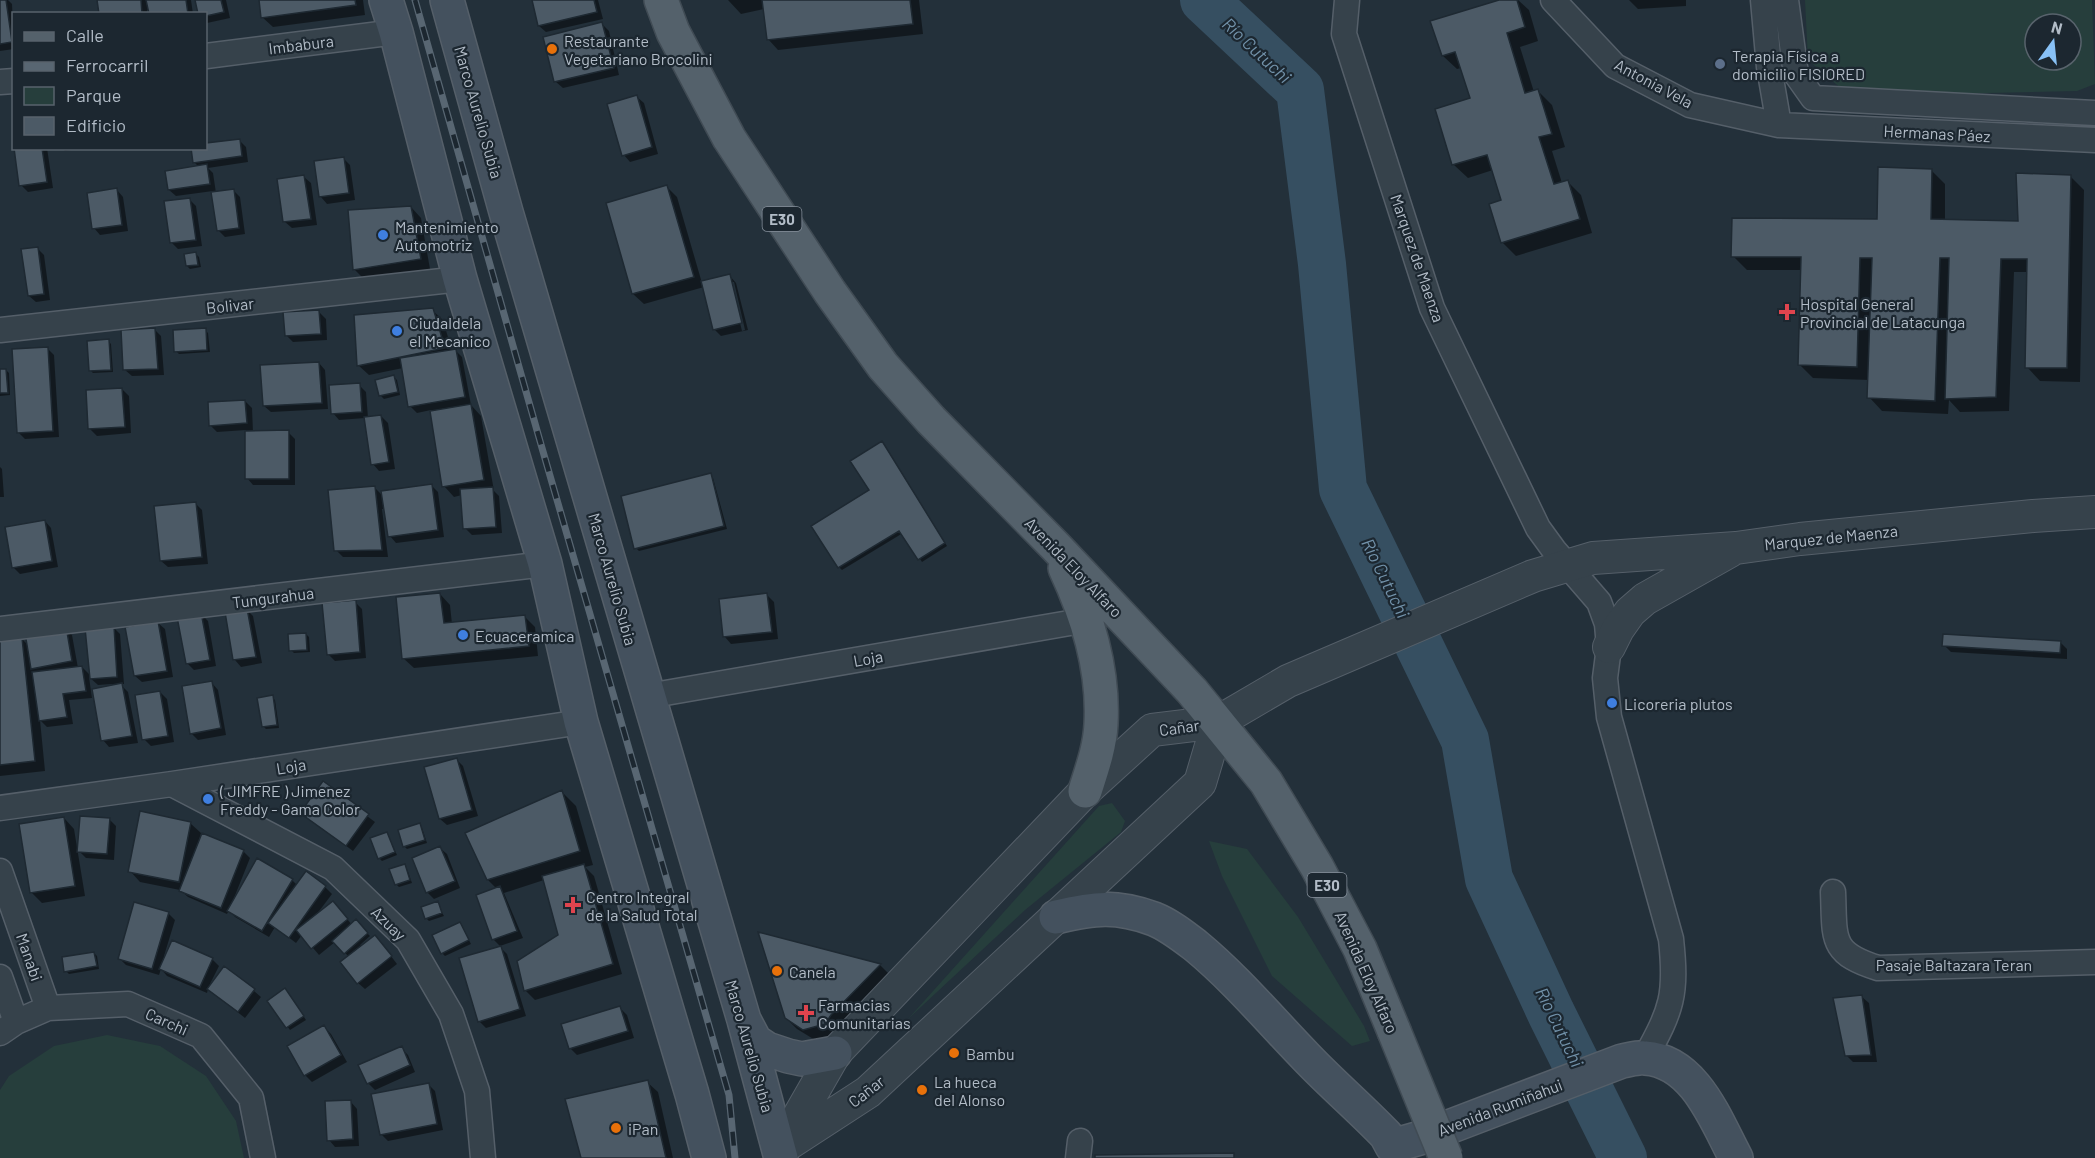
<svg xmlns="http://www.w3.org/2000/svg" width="2095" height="1158" font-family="Barlow,sans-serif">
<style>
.green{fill:#263e3c;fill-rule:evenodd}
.shadow{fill:#0007;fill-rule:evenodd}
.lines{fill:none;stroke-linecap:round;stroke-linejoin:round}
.river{stroke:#364f61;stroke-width:48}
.building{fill:#4c5a66;stroke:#1e2932;stroke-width:1.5}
.minor-casing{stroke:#555f69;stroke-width:27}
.tertiary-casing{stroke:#555f69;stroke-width:34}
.secondary-casing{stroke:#555f69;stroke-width:36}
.primary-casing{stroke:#404b54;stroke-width:36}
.minor{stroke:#36424b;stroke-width:24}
.tertiary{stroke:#36424b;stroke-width:32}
.secondary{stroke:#44515e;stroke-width:33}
.primary{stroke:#54616b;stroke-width:33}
.rail-casing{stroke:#586672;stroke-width:7}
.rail{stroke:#1c2730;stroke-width:4.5;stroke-dasharray:14;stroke-linecap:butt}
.primary-bridge-casing{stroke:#404b54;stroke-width:36;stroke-linecap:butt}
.primary-bridge{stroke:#54616b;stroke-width:33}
.food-dot{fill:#e8710a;stroke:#1c2730;stroke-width:2}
.service-dot{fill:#5c6f8a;stroke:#1c2730;stroke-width:2}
.shop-dot{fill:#3f7fe0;stroke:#1c2730;stroke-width:2}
.health-dot{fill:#e0444e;stroke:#1c2730;stroke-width:2}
.labels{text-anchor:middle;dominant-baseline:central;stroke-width:4.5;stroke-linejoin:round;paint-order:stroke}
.shield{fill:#1c2730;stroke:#858f9a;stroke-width:1.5}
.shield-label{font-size:15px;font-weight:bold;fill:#b2bcc7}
.poi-label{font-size:16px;fill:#b2bcc7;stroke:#1c2730;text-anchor:start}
.street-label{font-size:16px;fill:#b2bcc7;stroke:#1c2730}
.water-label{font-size:18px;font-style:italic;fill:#7292aa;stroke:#1c2730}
</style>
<rect width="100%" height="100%" fill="#23303a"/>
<path class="green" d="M1805 0H2092L2095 84 2077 91 1850 96 1808 60ZM2035 24H2071V60H2035Z
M1112 803 1125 821 1121 832 1025 910 908 1019 1099 806Z
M1209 841 1247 849 1298 917 1364 1026 1370 1041 1352 1046 1272 976 1222 876Z
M107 1035 160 1046 206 1076 236 1121 244 1158H0V1090L9 1076 54 1046Z"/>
<path class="shadow" d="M0 0H8L12 4 14 49 0 51Z
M99 0H191L193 14H150V10H147V14H100Z
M197 0H226L230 18 207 23 206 14Z
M260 0H363L365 15 273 27 262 17Z
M533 0H598L603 19 546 32 539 26Z
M728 0H919L923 34 778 50 768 39 764 9 741 14Z
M1504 0H1518L1529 10 1538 41 1520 47 1534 92 1538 91 1552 105 1565 147 1552 151 1562 183 1567 181 1581 195 1592 233 1516 256 1502 242 1503 201 1493 170 1468 178 1454 165 1437 110 1471 99 1461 68 1457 69 1443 56Z
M1629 0H1686V6L1638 9Z
M602 24 609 31 619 75 563 88 556 82Z
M637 97 644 103 658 154 630 162 624 155Z
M239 140 246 147 248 162 208 168 213 173 216 193 233 190 240 197 245 234 225 237 218 230 213 191 176 196 169 190 199 167 194 162 206 148V145Z
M16 148H47L53 188 28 192 21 185Z
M62 148H84L65 151Z
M343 158 350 165 355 200 327 204 321 197Z
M1931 170 1945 184V221L2020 222 2071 177 2084 190 2080 382 2040 381 2027 367 2029 272H2014L2009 411 1960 412 1949 400 1948 414 1882 411 1869 397V380L1813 378 1799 364 1802 270H1747L1733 256 1879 220Z
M304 177 311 183 317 225 292 228 285 222Z
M667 187 677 197 702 283 730 276 736 283 748 330 721 336 714 329 704 287 644 304 633 294 608 204ZM730 282H734L745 330 742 331Z
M117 190 123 197 128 231 100 235 94 228Z
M189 199 196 206 202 246 178 249 172 243Z
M411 207 421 218 430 269 365 280 354 269Z
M37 248 44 255 50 300 36 302 29 296Z
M196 254 199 257 201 267 190 269 187 266Z
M432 310 443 320 452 351 455 350 462 357 471 405 481 416 494 491 499 496 502 533 472 535 465 528 462 495 454 497 444 486 431 410 417 413 410 406 403 368 369 375 358 365Z
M319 312 326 319 327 340 293 342 286 335Z
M154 329 161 336 164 375 132 376 125 370Z
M205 330 208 333 210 352 179 354 176 351Z
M108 341 111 344 113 372 93 373 90 370Z
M47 348 54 355 59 437 25 439 18 432Z
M319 363 325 370 328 409 271 412 264 406Z
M0 370H6L9 373 10 395 0 396Z
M394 377 397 380 400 395 384 399 381 396Z
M359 385 366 392 368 418 381 416 388 423 395 469 379 471 373 464 365 418 339 420 333 413Z
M122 389 129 396 131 433 97 436 90 429Z
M245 401 252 408 253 432H288L295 439V485H253L247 478 246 430 217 432 210 425Z
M885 446 947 546 922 562 903 533 842 570 839 567 871 491Z
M0 467 2 469 4 497H0Z
M710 475 713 478 727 529 639 551 636 548Z
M432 486 438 492 444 537 396 543 390 536 385 509H382L388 557H343L336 550 374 487 383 496Z
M196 504 202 510 208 564 168 567 161 561Z
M45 521 51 528 58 567 20 574 13 567Z
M440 594 450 605 452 624 525 617 535 627 538 656 414 668 403 658Z
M767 595 774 602 778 639 731 644 725 637Z
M355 602 362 609 366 658 335 661 328 654Z
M246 609 253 616 262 663 241 667 235 660Z
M201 614 208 621 216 666 194 670 187 663Z
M158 623 165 629 173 677 142 682 135 676Z
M113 627 120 634 124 684H120L128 692 138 743 109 747 103 740 112 684 98 685 89 677 92 698 69 700 73 724 47 727 40 720 45 771 0 776V642L22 639 29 646 65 628 72 635 78 668 82 667 91 676Z
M306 634 309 637 310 652 294 653 291 650Z
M2060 642 2067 649V659L1951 652 1944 645Z
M212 683 218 690 226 735 198 740 191 733Z
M160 692 167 699 174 742 151 746 144 739Z
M272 697 275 700 279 728 266 729 263 726Z
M456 759 463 766 478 816 447 825 440 819 425 768Z
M323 783 375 822 353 851 302 813Z
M562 792 576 806 593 865 585 867 594 876 622 974 535 1000 525 990 560 935 544 880 504 893 523 938 500 946 493 939 497 889 488 880Z
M64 818 74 829 85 896 42 903 31 892Z
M109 819 116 826 114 860 86 858 79 851Z
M190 823 201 833 199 841 243 851 250 858 234 898 235 899 258 860 292 880 297 885 325 887 332 894 317 914 339 909 352 925 356 922 370 936 360 945 362 946 381 943 397 964 365 989 358 983 349 957 335 942 319 955 302 935 296 943 275 927 269 937 235 917 229 910 227 914 188 897 180 890 140 882 130 871Z
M420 825 422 828 427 843 407 849 404 846Z
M387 833 397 855 382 861 379 858Z
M440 848 447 854 460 888 434 899 427 892Z
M404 866 407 869 412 883 399 887 396 884Z
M437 903 444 916 429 921 426 918Z
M168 913 175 920 164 956 212 959 219 966 210 984 224 968 254 991 261 997 245 1018 208 989 207 993 167 976 161 969 159 975 126 965 120 959Z
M460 923 471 944 445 956 442 953Z
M760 934 880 965 890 975 835 1034 815 1040 797 1029 786 1018Z
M500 947 507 954 526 1016 486 1028 479 1021Z
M94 953 97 956 99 969 69 974 66 971Z
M288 993 306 1020 290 1030 269 1001Z
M1862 997 1869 1003 1877 1062H1853L1846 1055Z
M620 1008 627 1015 634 1038 577 1055 570 1048Z
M324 1027 331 1034 347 1062 312 1082 305 1075Z
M401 1048 408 1055 415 1072 375 1090 368 1083Z
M647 1082 658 1092 673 1158H583Z
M428 1084 435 1091 443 1130 388 1141 381 1134Z
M351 1102 357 1109 359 1146 335 1147 329 1140Z"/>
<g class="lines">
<path class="river" d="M1204 0 1300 90 1322 264 1343 489 1465 740 1489 879 1551 1013 1623 1158"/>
</g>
<path class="building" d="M0 0H6L12 42 0 44Z
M97 0H141L142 14H99Z
M146 0H186L188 14H149Z
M195 0H221L224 12 206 16V14H198Z
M259 0H355L356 5 261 18Z
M532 0H594L597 12 538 26Z
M762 0H910L913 24 767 40Z
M1499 0H1517L1525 27 1507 33 1525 93 1538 89 1552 134 1539 137 1554 184 1568 180 1580 219 1501 243 1489 204 1501 200 1487 155 1452 165 1435 109 1470 98 1455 52 1442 56 1430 21Z
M602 22 614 68 554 82 543 37Z
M637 95 652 147 622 156 607 104Z
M240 139 242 156 193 163 191 148H206V143Z
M14 148H42L47 182 19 186Z
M344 157 349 193 319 197 314 161Z
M207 164 210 184 168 190 165 171Z
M1878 167 1932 169 1931 219 2018 221 2016 173 2071 175 2067 368H2025L2027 259H2001L1996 397 1945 399 1949 258H1940L1935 401 1867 398 1872 258H1860L1857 367 1798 365 1801 257H1731L1732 218 1877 219Z
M304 175 311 219 283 222 277 179Z
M667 185 694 277 632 294 606 203Z
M117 188 122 225 92 229 87 193Z
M234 189 239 228 217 231 211 192Z
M190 198 196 240 170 243 164 201Z
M411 206 421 259 353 270 348 210Z
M38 247 44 294 28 296 21 249Z
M196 252 198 265 186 266 184 254Z
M730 274 742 323 713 330 701 281Z
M433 308 445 348 357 366 354 315Z
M319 310 321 334 285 336 283 312Z
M155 328 158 369 123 370 121 330Z
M206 328 207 350 174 352 173 330Z
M109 339 111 370 89 371 87 341Z
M48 347 53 431 17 433 12 349Z
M456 349 465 397 408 407 400 358Z
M319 362 322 403 263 406 260 365Z
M0 369H6L8 393H0Z
M394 375 398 392 379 396 375 380Z
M360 383 362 412 331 414 329 385Z
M122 388 125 427 88 429 86 390Z
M245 400 247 423 209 426 208 402Z
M471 404 484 480 442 487 430 411Z
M381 415 389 462 371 465 364 417Z
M289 430V479H245V431Z
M882 441 945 543 918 560 899 531 838 568 811 526 869 490 850 461Z
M711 473 724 526 634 549 621 496Z
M432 484 438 530 388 537 381 491Z
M375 486 382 550 334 551 328 490Z
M493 487 496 527 463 529 460 489Z
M196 502 202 557 160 561 154 506Z
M45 520 52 561 12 568 5 527Z
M440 593 444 623 525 615 529 646 402 659 396 597Z
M767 593 772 632 723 637 719 599Z
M356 600 360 652 327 655 322 603Z
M247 608 256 657 233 660 225 612Z
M201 612 210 660 186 664 177 617Z
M158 621 167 671 134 676 125 627Z
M66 626 72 661 31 669 25 633Z
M114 626 117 677 90 679 85 628Z
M306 633 307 650 289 651 288 634Z
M1943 634 2061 641 2060 653 1942 646Z
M22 638 35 761 0 765V640Z
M82 666 86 691 63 694 67 717 39 721 32 672Z
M212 681 221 728 190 734 182 686Z
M122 683 132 736 101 741 92 689Z
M160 691 168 736 142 740 135 695Z
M273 695 277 725 262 727 257 698Z
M457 758 472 810 439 819 424 767Z
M323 781 369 814 346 846 300 813Z
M562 790 580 851 487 880 465 833Z
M140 811 191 822 179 882 128 872Z
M80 816 110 818 107 854 77 852Z
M64 817 75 886 30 893 19 824Z
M420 823 425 840 403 847 398 830Z
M387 832 395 852 378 859 370 838Z
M202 833 244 850 221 908 179 891Z
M440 846 455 881 426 893 412 858Z
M257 858 293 879 262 931 227 911Z
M405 864 410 880 395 885 389 869Z
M584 864 613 964 524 991 517 961 558 935 542 876Z
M306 871 326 886 289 938 268 923Z
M500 886 517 931 492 940 476 895Z
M333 901 348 919 311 949 296 930Z
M438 901 442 913 425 919 421 907Z
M134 902 169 912 152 969 118 959Z
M356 919 368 933 344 954 332 941Z
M460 922 469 940 441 954 432 935Z
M758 932 881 964 831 1015 825 1024 803 1030 785 1018Z
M375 935 392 956 357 984 340 962Z
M172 940 213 958 200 987 159 969Z
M501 946 520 1009 478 1022 459 958Z
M94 952 97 966 64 972 62 957Z
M224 966 255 989 238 1012 207 989Z
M285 988 304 1016 286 1028 267 1001Z
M1862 995 1871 1055 1845 1056 1833 998Z
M620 1006 628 1031 569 1049 561 1024Z
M324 1025 341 1055 304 1076 287 1046Z
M402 1046 410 1065 367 1084 358 1065Z
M648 1080 666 1158H581L565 1099Z
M429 1083 437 1124 380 1135 371 1094Z
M351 1100 353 1139 327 1141 325 1101Z
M1234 1153V1158H1095V1155Z"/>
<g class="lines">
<defs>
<path id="minor" d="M1347 0 1344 34 1432 308 1538 528 1554 550 1599 602 1607 624 1609 647 1605 678 1609 717 1671 939C1677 995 1672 1009 1645 1058
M1553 0 1615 66 1690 105 1779 125 2095 140
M1763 0 1769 67 1779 125
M1786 0 1796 74 1813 98 2095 113
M206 56 396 32
M0 82 14 81
M0 330 460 279
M0 629 545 564
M648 696 1087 620
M172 784 333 868 408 940 451 1014 477 1091 483 1158
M0 808 172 784 581 722
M0 871 48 1008
M1833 892C1835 938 1829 953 1878 968L2095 962
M0 977 16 1022
M0 1033 16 1022 48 1008 128 1004 201 1036 251 1098 263 1158
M1078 1158 1080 1141"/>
<path id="tertiary" d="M1609 647 1618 629 1630 612 1645 599 1730 551
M785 1146 868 1092 1200 783 1218 722
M780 1149 835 1053 1085 791 1152 730 1218 722 1288 681 1533 576 1593 558 1736 548 1800 539 2033 516 2095 512"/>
<path id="secondary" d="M386 0 396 32 460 279 545 564 581 722 692 1094 709 1158
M447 0 506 212 744 1020 781 1158
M1056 917C1095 908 1115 905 1154 919 1169 925 1183 936 1196 946 1237 980 1271 1021 1308 1059 1333 1085 1361 1109 1386 1135L1392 1146 1420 1138 1622 1061C1629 1060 1638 1057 1645 1058 1695 1061 1716 1121 1736 1158
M745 1022 755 1041 767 1049 788 1056 802 1059 835 1053"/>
<path id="primary" d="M661 0 673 32 729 138 830 292 883 366 931 420 1056 547 1192 691 1266 782 1317 867 1360 949 1394 1031
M1065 568C1088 617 1104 670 1101 724 1100 747 1092 769 1085 791"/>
</defs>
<use href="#minor" class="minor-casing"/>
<use href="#tertiary" class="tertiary-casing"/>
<use href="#secondary" class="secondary-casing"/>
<use href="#primary" class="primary-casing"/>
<use href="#minor" class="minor"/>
<use href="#tertiary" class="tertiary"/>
<use href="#secondary" class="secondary"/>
<use href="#primary" class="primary"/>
<defs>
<path id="rail" d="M415 0 542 448 729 1095 735 1158"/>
</defs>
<use href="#rail" class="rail-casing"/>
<use href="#rail" class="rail"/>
<defs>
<path id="primary-bridge" d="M1394 1031 1446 1158"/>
</defs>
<use href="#primary-bridge" class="primary-bridge-casing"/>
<use href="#primary-bridge" class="primary-bridge"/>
</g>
<g class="food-dot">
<circle cx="552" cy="49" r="6"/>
<circle cx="777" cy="971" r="6"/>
<circle cx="954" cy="1053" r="6"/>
<circle cx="922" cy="1090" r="6"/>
<circle cx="616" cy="1128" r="6"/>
</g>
<circle class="service-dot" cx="1720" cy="64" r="6"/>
<g class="shop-dot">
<circle cx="383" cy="235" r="6"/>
<circle cx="397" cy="331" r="6"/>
<circle cx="463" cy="635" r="6"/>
<circle cx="1612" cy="703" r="6"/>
<circle cx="208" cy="799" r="6"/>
</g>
<g class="health-dot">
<path d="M1784 303h6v6h6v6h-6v6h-6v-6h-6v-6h6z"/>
<path d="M570 896h6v6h6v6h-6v6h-6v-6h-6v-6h6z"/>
<path d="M803 1004h6v6h6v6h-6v6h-6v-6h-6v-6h6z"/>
</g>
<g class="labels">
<g class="shield">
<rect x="762.5" y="207" width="39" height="24" rx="4.5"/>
<rect x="1307.5" y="873" width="39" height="24" rx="4.5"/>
</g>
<g class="shield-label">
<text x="782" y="219">E30</text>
<text x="1327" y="885">E30</text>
</g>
<g class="poi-label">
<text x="564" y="40">Restaurante<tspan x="564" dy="18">Vegetariano Brocolini</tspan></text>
<text x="1732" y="55">Terapia Física a<tspan x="1732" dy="18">domicilio FISIORED</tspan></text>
<text x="395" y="226">Mantenimiento<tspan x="395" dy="18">Automotriz</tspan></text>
<text x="1800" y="303">Hospital General<tspan x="1800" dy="18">Provincial de Latacunga</tspan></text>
<text x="409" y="322">Ciudaldela<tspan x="409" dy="18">el Mecanico</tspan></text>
<text x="475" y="635">Ecuaceramica</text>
<text x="1624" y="703">Licoreria plutos</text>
<text x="220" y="790">( JIMFRE ) Jimenez<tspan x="220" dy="18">Freddy - Gama Color</tspan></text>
<text x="586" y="896">Centro Integral<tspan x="586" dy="18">de la Salud Total</tspan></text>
<text x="789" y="971">Canela</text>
<text x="818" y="1004">Farmacias<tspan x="818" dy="18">Comunitarias</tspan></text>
<text x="966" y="1053">Bambu</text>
<text x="934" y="1081">La hueca<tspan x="934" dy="18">del Alonso</tspan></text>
<text x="628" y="1128">iPan</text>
</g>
<g class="street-label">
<text transform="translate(301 44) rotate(-7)">Imbabura</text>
<text transform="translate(1654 83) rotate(28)">Antonia Vela</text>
<text transform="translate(479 112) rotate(74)">Marco Aurelio Subia</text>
<text transform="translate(1937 133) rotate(3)">Hermanas Páez</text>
<text transform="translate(1418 258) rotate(71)">Marquez de Maenza</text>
<text transform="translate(230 305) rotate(-6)">Bolivar</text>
<text transform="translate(1831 537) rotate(-6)">Marquez de Maenza</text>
<text transform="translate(1074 567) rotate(46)">Avenida Eloy Alfaro</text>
<text transform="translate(613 579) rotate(74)">Marco Aurelio Subia</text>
<text transform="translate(273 597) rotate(-7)">Tungurahua</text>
<text transform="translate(868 658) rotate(-10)">Loja</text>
<text transform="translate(1179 727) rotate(-8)">Cañar</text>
<text transform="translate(291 766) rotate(-9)">Loja</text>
<text transform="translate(389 923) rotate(44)">Azuay</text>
<text transform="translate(30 957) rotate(71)">Manabi</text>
<text x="1954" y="964">Pasaje Baltazara Teran</text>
<text transform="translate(1367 972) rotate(66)">Avenida Eloy Alfaro</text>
<text transform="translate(167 1021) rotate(24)">Carchi</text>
<text transform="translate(750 1046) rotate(74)">Marco Aurelio Subia</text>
<text transform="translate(866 1091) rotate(-38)">Cañar</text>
<text transform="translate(1500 1107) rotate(-21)">Avenida Rumiñahui</text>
</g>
<g class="water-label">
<text transform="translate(1257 50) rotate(43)">Río Cutuchi</text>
<text transform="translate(1386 578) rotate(64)">Río Cutuchi</text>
<text transform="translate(1560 1027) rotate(64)">Río Cutuchi</text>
</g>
</g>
<rect x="12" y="12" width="195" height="138" fill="#1c2730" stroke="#58636c" stroke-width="1.5"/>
<rect x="24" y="32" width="30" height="9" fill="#54616b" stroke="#58636c" stroke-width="1.5"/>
<text x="66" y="42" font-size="18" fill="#b2bcc7">Calle</text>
<rect x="24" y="62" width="30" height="9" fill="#586672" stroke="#58636c" stroke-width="1.5"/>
<text x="66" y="72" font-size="18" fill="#b2bcc7">Ferrocarril</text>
<rect x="24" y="87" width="30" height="18" fill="#263e3c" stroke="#58636c" stroke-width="1.5"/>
<text x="66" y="102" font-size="18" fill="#b2bcc7">Parque</text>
<rect x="24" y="117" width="30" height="18" fill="#4c5a66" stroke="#58636c" stroke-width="1.5"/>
<text x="66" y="132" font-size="18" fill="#b2bcc7">Edificio</text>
<g transform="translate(2053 42) rotate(15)"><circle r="28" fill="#1c2730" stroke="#58636c" stroke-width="1.5"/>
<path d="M0-4.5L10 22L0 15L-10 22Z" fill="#88c1f6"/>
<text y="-9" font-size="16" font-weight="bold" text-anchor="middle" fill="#b2bcc7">N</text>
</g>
</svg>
